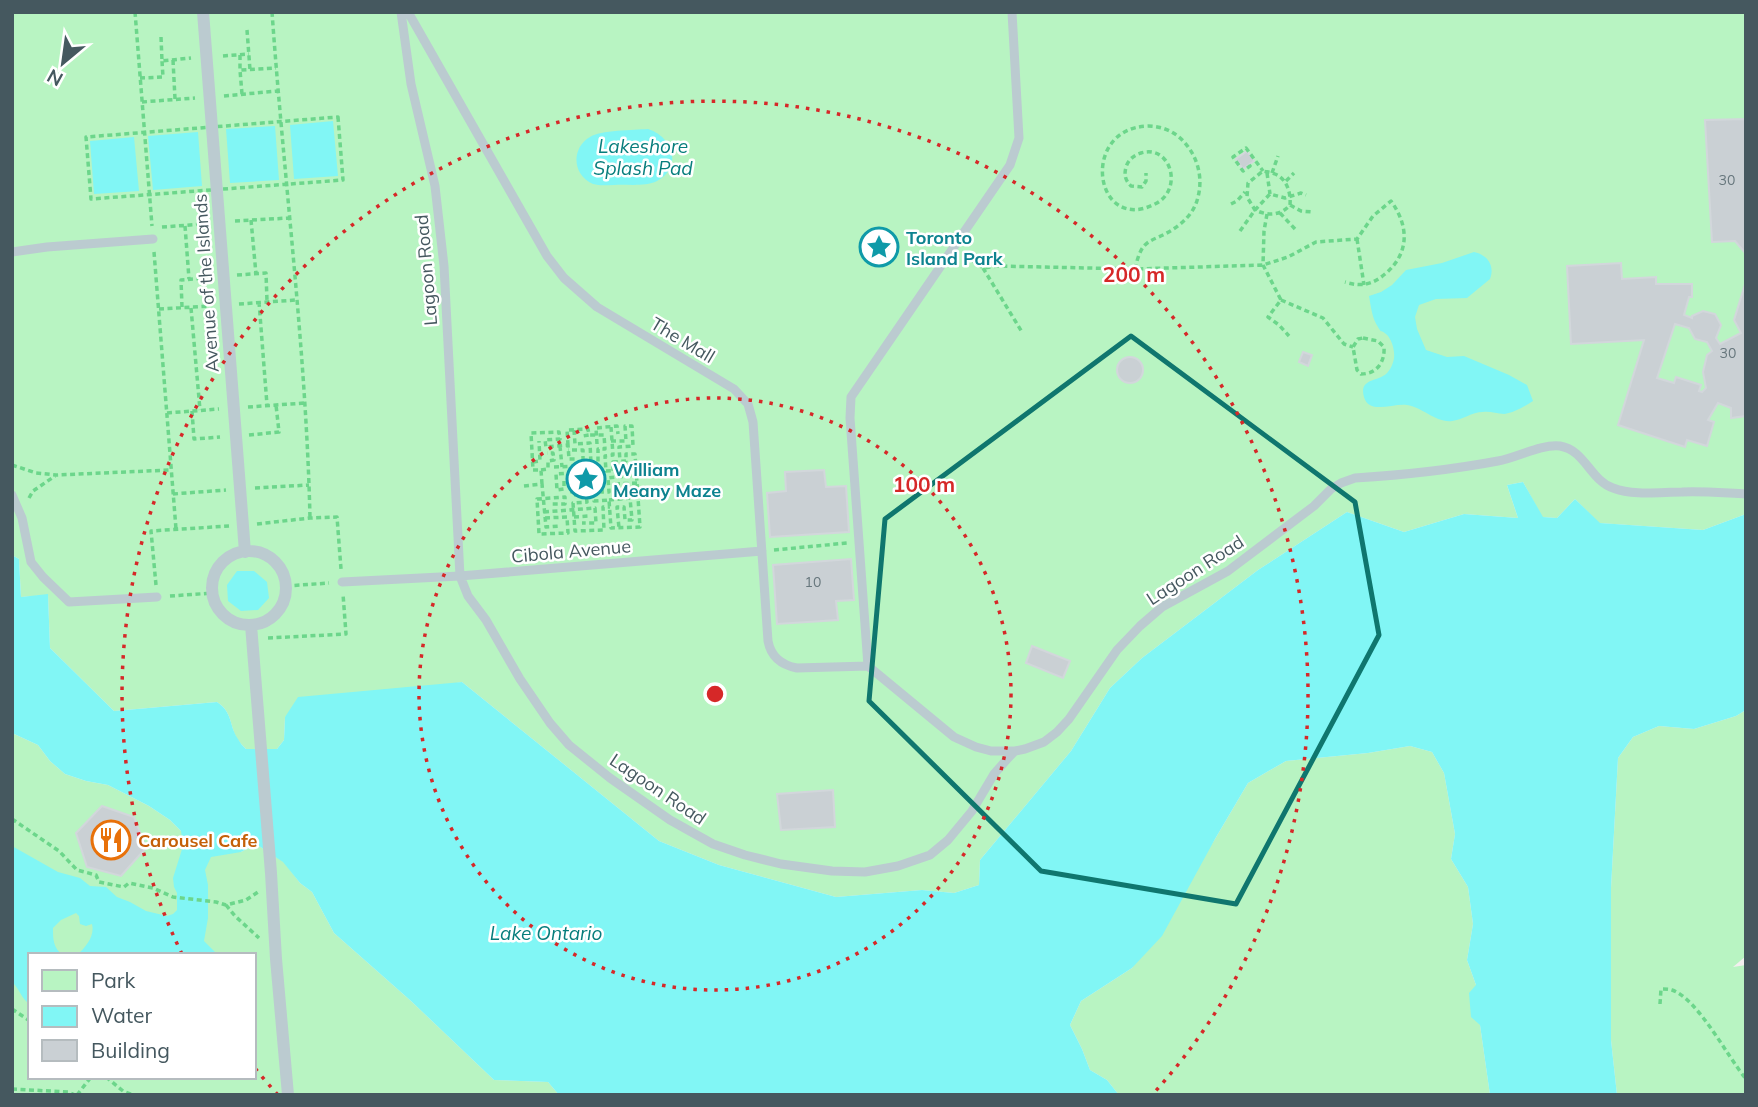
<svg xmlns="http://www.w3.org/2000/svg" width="1758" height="1107" font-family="Mulish,sans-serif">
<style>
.green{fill:#b8f4c2;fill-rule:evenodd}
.water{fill:#81f6f5}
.building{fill:#cad0d4;stroke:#d2d7db;stroke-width:2;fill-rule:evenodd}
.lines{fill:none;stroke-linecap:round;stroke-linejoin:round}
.path{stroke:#6cd68b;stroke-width:3.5;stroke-dasharray:5 3.5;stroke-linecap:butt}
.service{stroke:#bbcbd0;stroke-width:9}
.pedestrian{stroke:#bbcbd0;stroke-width:12}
.marked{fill:none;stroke:#0f766e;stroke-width:5;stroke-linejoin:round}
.ring{fill:none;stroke:#d62828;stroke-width:3.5;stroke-dasharray:3.5 7}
.labels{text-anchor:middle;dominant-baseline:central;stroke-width:5;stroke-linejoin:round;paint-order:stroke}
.number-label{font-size:14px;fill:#66767c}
.culture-label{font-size:18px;font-weight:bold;fill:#0d838f;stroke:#fff;text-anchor:start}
.street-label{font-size:18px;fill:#45585f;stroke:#fff}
.food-label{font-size:18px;font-weight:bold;fill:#c56008;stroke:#fff;text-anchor:start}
.water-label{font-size:19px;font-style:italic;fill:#067d7c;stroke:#fff}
.centre{fill:#d62828;stroke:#fff;stroke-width:3.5}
.ring-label{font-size:21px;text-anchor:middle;font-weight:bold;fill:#d62828;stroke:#fff;stroke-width:5;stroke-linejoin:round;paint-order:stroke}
</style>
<rect width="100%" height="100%" fill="#f2efef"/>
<path class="green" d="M12 12H1746V514L1703 530 1599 523 1575 499 1557 518 1542 517 1523 482 1507 485 1518 518 1464 514 1404 532 1347 512 1258 570 1142 658 1110 688 1071 751 980 860 979 885 954 893 922 890 836 897 719 865 659 841 462 682 285 717 284 740 277 749H246C243 746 240 743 238 740 229 726 233 712 217 702L114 711 50 648 48 595 21 597 19 559 12 555Z
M1746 710V956L1733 967 1746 965V1095H1617L1611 1040V888L1618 758 1633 737 1659 726 1694 729 1736 716Z
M12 733 38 745 50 761 65 774 86 781 108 785 149 806 170 820 181 831 241 852 256 844 284 862 300 883 312 892 334 933 411 1001 494 1080 548 1082 559 1095H12ZM30 955H254V1077H30Z
M1410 746 1432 752 1444 773 1455 834 1451 859 1468 887 1473 924 1467 960 1476 985 1480 1025 1490 1095H1119L1107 1080 1090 1070 1082 1049 1070 1025 1081 1001 1132 968 1215 839 1248 783 1286 761 1368 753Z"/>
<path class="water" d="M333 121 338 176 294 179 290 125Z
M275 126 279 180 230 183 226 129Z
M648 129C673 137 683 167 657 181 645 187 627 184 614 185 607 185 600 186 593 184 572 175 571 148 590 137 600 130 634 130 648 129Z
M198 132 202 186 153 190 148 136Z
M134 137 139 191 94 194 90 141Z
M1474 252C1488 255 1495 266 1490 279L1467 298 1436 299 1419 305 1415 317 1417 329 1426 350 1447 357 1464 356 1509 375 1527 385 1533 401C1525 406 1514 413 1504 414 1497 414 1490 411 1483 412 1472 412 1462 420 1452 421 1436 423 1422 407 1407 405 1393 403 1369 415 1364 397 1359 380 1375 381 1383 376 1389 373 1393 365 1394 358 1395 351 1392 339 1386 334 1380 329 1382 334 1378 327 1372 318 1371 307 1369 296L1381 292 1392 285 1406 270 1442 263Z
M1523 482 1543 517 1557 518 1575 499 1600 523 1703 530 1746 514V710L1736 716 1694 729 1659 726 1633 737 1618 758 1611 888V1040L1617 1095H1490L1480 1025 1471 1017 1469 993 1476 985 1467 960 1473 924 1468 887 1451 859 1455 834 1444 773 1432 752 1410 746 1368 753 1286 761 1248 783 1215 839 1162 936 1132 968 1081 1001 1070 1025 1082 1049 1090 1070 1107 1080 1119 1095H559L548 1082 494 1080 411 1001 334 933 312 892 300 883 283 862 256 844 241 852 211 857 205 870 208 885V918L204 941 218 955H77C86 947 95 936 92 924L86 926 80 924 79 916 76 913 61 920 53 928C53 939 53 948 63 955H30V1004C21 999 20 989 12 982V846L58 872 80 878 90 886 106 887 117 897 130 902 146 911 167 916 173 914 177 910V893L174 887 173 878 183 846 181 831 170 820 149 806 108 785 86 781 65 774 50 761 38 745 12 733V555L19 559 21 597 48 594 50 648 114 711 217 702C233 712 229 726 238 739 240 743 243 746 246 749H277L284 740 285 717 298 697 462 682 659 841 719 865 836 897 922 890 954 893 979 885 980 860 1071 751 1110 688 1142 658 1258 570 1347 512 1404 532 1464 514 1518 518 1507 485Z
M237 571H254L267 582 269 598 258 610 241 611 228 601 227 585Z"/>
<path class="building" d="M1746 119V254L1735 241 1712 242 1705 120Z
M1247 151 1254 161 1243 169 1236 159Z
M1621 263 1622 279 1656 277V284H1692V297H1689L1684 315 1692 318V316L1703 311 1715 314 1721 325 1716 338 1720 344 1741 333 1734 320 1746 281V416L1731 418V408L1718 403 1708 420 1714 422 1707 446 1687 440 1685 447 1618 425 1644 340 1571 344 1567 266ZM1675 324 1689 328 1695 339 1707 342 1712 351 1707 355 1703 372 1706 388 1702 392 1699 391 1701 385 1676 377 1674 383 1657 378Z
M1303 352 1312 355 1308 366 1299 362Z
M1117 370a13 13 0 1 1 26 0a13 13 0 1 1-26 0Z
M824 470 826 487 846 486 849 532 770 537 767 493 786 491 785 472Z
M851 559 854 600 836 601 838 620 777 624 773 565Z
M1032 646 1070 661 1063 678 1026 663Z
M833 790 835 827 781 830 777 794Z
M102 806 134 817 146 848 121 876 87 867 76 833Z"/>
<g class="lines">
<path class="path" d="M135 12 152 226
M272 12C284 181 306 349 310 518
M247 30 250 70
M161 37 162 61 191 58
M240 55V70
M223 56 249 54
M173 60 175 99
M140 78 163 77 162 61
M242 94 240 70 276 68
M224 96 277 91
M142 102 195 98
M338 117 343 180 91 199 86 137Z
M1249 165 1250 166 1243 171 1233 157 1246 148 1263 171
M1267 173 1270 194
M1272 173 1278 156
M1286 181 1294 173
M1231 204 1237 201 1245 192
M1290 205C1291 193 1287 179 1275 174 1271 172 1267 172 1263 171L1248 183 1247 197 1255 210C1268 216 1280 216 1290 205L1301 211 1313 212
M1280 213 1295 229
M1267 214 1264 231 1263 265 1281 300 1268 317 1279 325 1289 336
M251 220 256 274
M235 221 289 218
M185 226 189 279
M162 227 203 224
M1240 231 1255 210 1270 194 1285 198 1301 193 1306 195
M1357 239 1364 285
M154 252 176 529
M964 255 983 268 998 266 1135 269 1263 265 1288 257 1316 242 1357 239 1373 216 1391 201C1409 226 1410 253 1385 274 1372 285 1361 287 1345 282
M983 268 1022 332
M1135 269C1137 261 1139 251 1145 245 1150 240 1157 238 1163 235 1179 227 1194 215 1198 197 1203 178 1198 158 1185 143 1176 132 1162 126 1148 126 1079 128 1094 235 1155 204 1184 190 1171 144 1141 153 1134 155 1128 160 1126 167 1124 175 1125 180 1131 186L1142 187 1146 181V173
M237 275 266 273 267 301
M1281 300 1323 318 1344 344 1353 347
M259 302 267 405
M239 304 296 300
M182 307 181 280 208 278
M191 308 200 410
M159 309 210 306
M1363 338 1378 341 1384 347C1385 362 1377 374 1361 374L1357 370 1353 347 1358 339Z
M248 407 305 403
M192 411 194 439 220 437
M167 413 219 409
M611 427 613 455 605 456 606 471 628 470
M574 430 575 444 590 443 591 464H598V449H605L604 435H589
M249 435 279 432 276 405
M611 441H626L625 426H632L633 446 619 447 620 461
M597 444 596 428 617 426 618 434
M568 445 567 430 588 429 589 435 583 436
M560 446 562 467
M533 462 540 461 539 441
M12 465 36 473 56 475 171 470
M554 467 583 466V450H568
M541 470 548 469V461L554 460 553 453H547
M600 472 602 492H609L608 478 636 475
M586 479H601
M571 480 572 495 586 494 587 502 573 503 575 531 604 530 603 507H610
M564 481V489L557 490 556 474 570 473V467
M637 483 615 484 616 491 637 490
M542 484 541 470H533L531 433 559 432 560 439 545 440 546 447 568 445 569 459H577
M524 486 542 484 546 527 560 526
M255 488 309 485
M594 492V501L609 500 611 528 640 527 635 454H626V461L613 462V471
M173 494 226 490
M29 498 33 491 55 476
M609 500 630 498 632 520H625L624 507H617L619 528
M544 512 595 508 596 523H582
M574 517 589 516
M545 518 567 517 568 533 539 534 537 499 565 497V504H551
M257 524 310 518 337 517 341 569
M774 550 847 543
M156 585 151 531 229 526
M286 586 329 583
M170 596 213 593
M268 638 346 634 343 594
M12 819 59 851 77 870 96 875 99 882 124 887 129 883 153 888 173 897 216 902 226 905 246 900 258 892
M226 905 235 916 259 938
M1660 1004 1661 989C1665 989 1669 989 1672 990 1698 999 1727 1056 1746 1079
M12 1009 30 1021
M106 1077 123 1091 133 1095
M12 1089 68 1092 75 1095
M77 1095 91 1077"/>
<path class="service" d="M401 12 411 84 435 186 444 266 460 576 468 596 486 620 520 679 550 723 569 745 610 778 670 820 713 844 745 855 781 864 832 871 865 872 898 866 930 855 948 840 972 811 994 774 1009 757 1015 751 1025 749 1044 742 1057 732 1069 719 1117 650 1140 626 1162 607 1228 571 1314 506 1331 489 1341 483 1355 478C1403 475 1450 470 1498 461 1517 458 1540 444 1560 446 1585 450 1590 480 1613 488 1634 496 1660 492 1682 492 1703 491 1724 493 1746 494
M408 12 547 256 564 278 597 307 734 389 748 404 753 422 768 641C771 657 781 665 797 668L868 666 954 737 976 747 991 751H1015
M12 252 47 247 153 239
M12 495 22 518 31 562 43 577 69 602 157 597
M342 582 460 576 762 551
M868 666 850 418 851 397 1010 165 1019 138 1012 12"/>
<path class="pedestrian" d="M203 12 245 552
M212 588a37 37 0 1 1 74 0a37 37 0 1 1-74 0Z
M251 625 271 873 276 959 288 1095"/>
</g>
<path class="marked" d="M1131 336 1355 502 1379 635 1236 904 1041 871 869 701 885 519Z"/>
<g class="ring">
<circle cx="715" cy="694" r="296"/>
<path d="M278 1095A593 593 0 0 1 254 1067M182 954A593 593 0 1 1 1152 1095"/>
</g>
<defs>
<symbol id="sight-ring" viewBox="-11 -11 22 22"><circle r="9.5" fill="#fff" stroke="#0f9aa8" stroke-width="1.5"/><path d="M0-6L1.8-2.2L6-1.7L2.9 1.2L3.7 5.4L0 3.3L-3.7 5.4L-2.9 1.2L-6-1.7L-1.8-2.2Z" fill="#0f9aa8"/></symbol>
<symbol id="restaurant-ring" viewBox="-11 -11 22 22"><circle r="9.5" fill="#fff" stroke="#e8710a" stroke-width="1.5"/><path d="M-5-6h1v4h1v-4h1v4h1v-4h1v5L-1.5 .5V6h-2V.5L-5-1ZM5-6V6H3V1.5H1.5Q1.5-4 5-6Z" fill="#e8710a"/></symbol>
</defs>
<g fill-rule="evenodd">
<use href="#sight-ring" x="857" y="225" width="44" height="44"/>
<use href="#sight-ring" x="564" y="457" width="44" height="44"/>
<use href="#restaurant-ring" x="89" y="818" width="44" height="44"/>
</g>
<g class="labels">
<g class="number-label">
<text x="1727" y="180">30</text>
<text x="1728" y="353">30</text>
<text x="813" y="582">10</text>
</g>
<g class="culture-label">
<text x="906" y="237">Toronto<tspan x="906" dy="21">Island Park</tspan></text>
<text x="613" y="469">William<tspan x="613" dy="21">Meany Maze</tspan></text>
</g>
<g class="street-label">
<text transform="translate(426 270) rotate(-95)">Lagoon Road</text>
<text transform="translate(206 283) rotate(-94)">Avenue of the Islands</text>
<text transform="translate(683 340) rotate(31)">The Mall</text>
<text transform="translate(571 551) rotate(-5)">Cibola Avenue</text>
<text transform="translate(1195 570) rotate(-33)">Lagoon Road</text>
<text transform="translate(658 789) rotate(34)">Lagoon Road</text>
</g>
<g class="food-label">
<text x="138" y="840">Carousel Cafe</text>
</g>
<g class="water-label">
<text x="643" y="146">Lakeshore<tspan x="643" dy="22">Splash Pad</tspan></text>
<text x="546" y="933">Lake Ontario</text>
</g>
</g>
<circle cx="715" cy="694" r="10" class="centre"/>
<g class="ring-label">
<text x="1134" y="282">200 m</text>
<text x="924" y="492">100 m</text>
</g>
<rect width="1758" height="1107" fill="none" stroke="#45585f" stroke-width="28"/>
<rect x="28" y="953" width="228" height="126" fill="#ffffff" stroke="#b5bcbf" stroke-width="2"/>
<rect x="42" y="970" width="35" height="21" fill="#b8f4c2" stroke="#b5bcbf" stroke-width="2"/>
<text x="91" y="988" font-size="21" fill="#45585f">Park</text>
<rect x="42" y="1006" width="35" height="21" fill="#81f6f5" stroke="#b5bcbf" stroke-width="2"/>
<text x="91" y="1023" font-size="21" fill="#45585f">Water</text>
<rect x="42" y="1040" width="35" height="21" fill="#cad0d4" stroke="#b5bcbf" stroke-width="2"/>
<text x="91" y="1058" font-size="21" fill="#45585f">Building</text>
<g transform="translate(63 63) rotate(209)" stroke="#ffffff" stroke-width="5" paint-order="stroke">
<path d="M0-5L12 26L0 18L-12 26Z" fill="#45585f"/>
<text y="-10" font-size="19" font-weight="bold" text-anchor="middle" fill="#45585f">N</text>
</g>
</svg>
